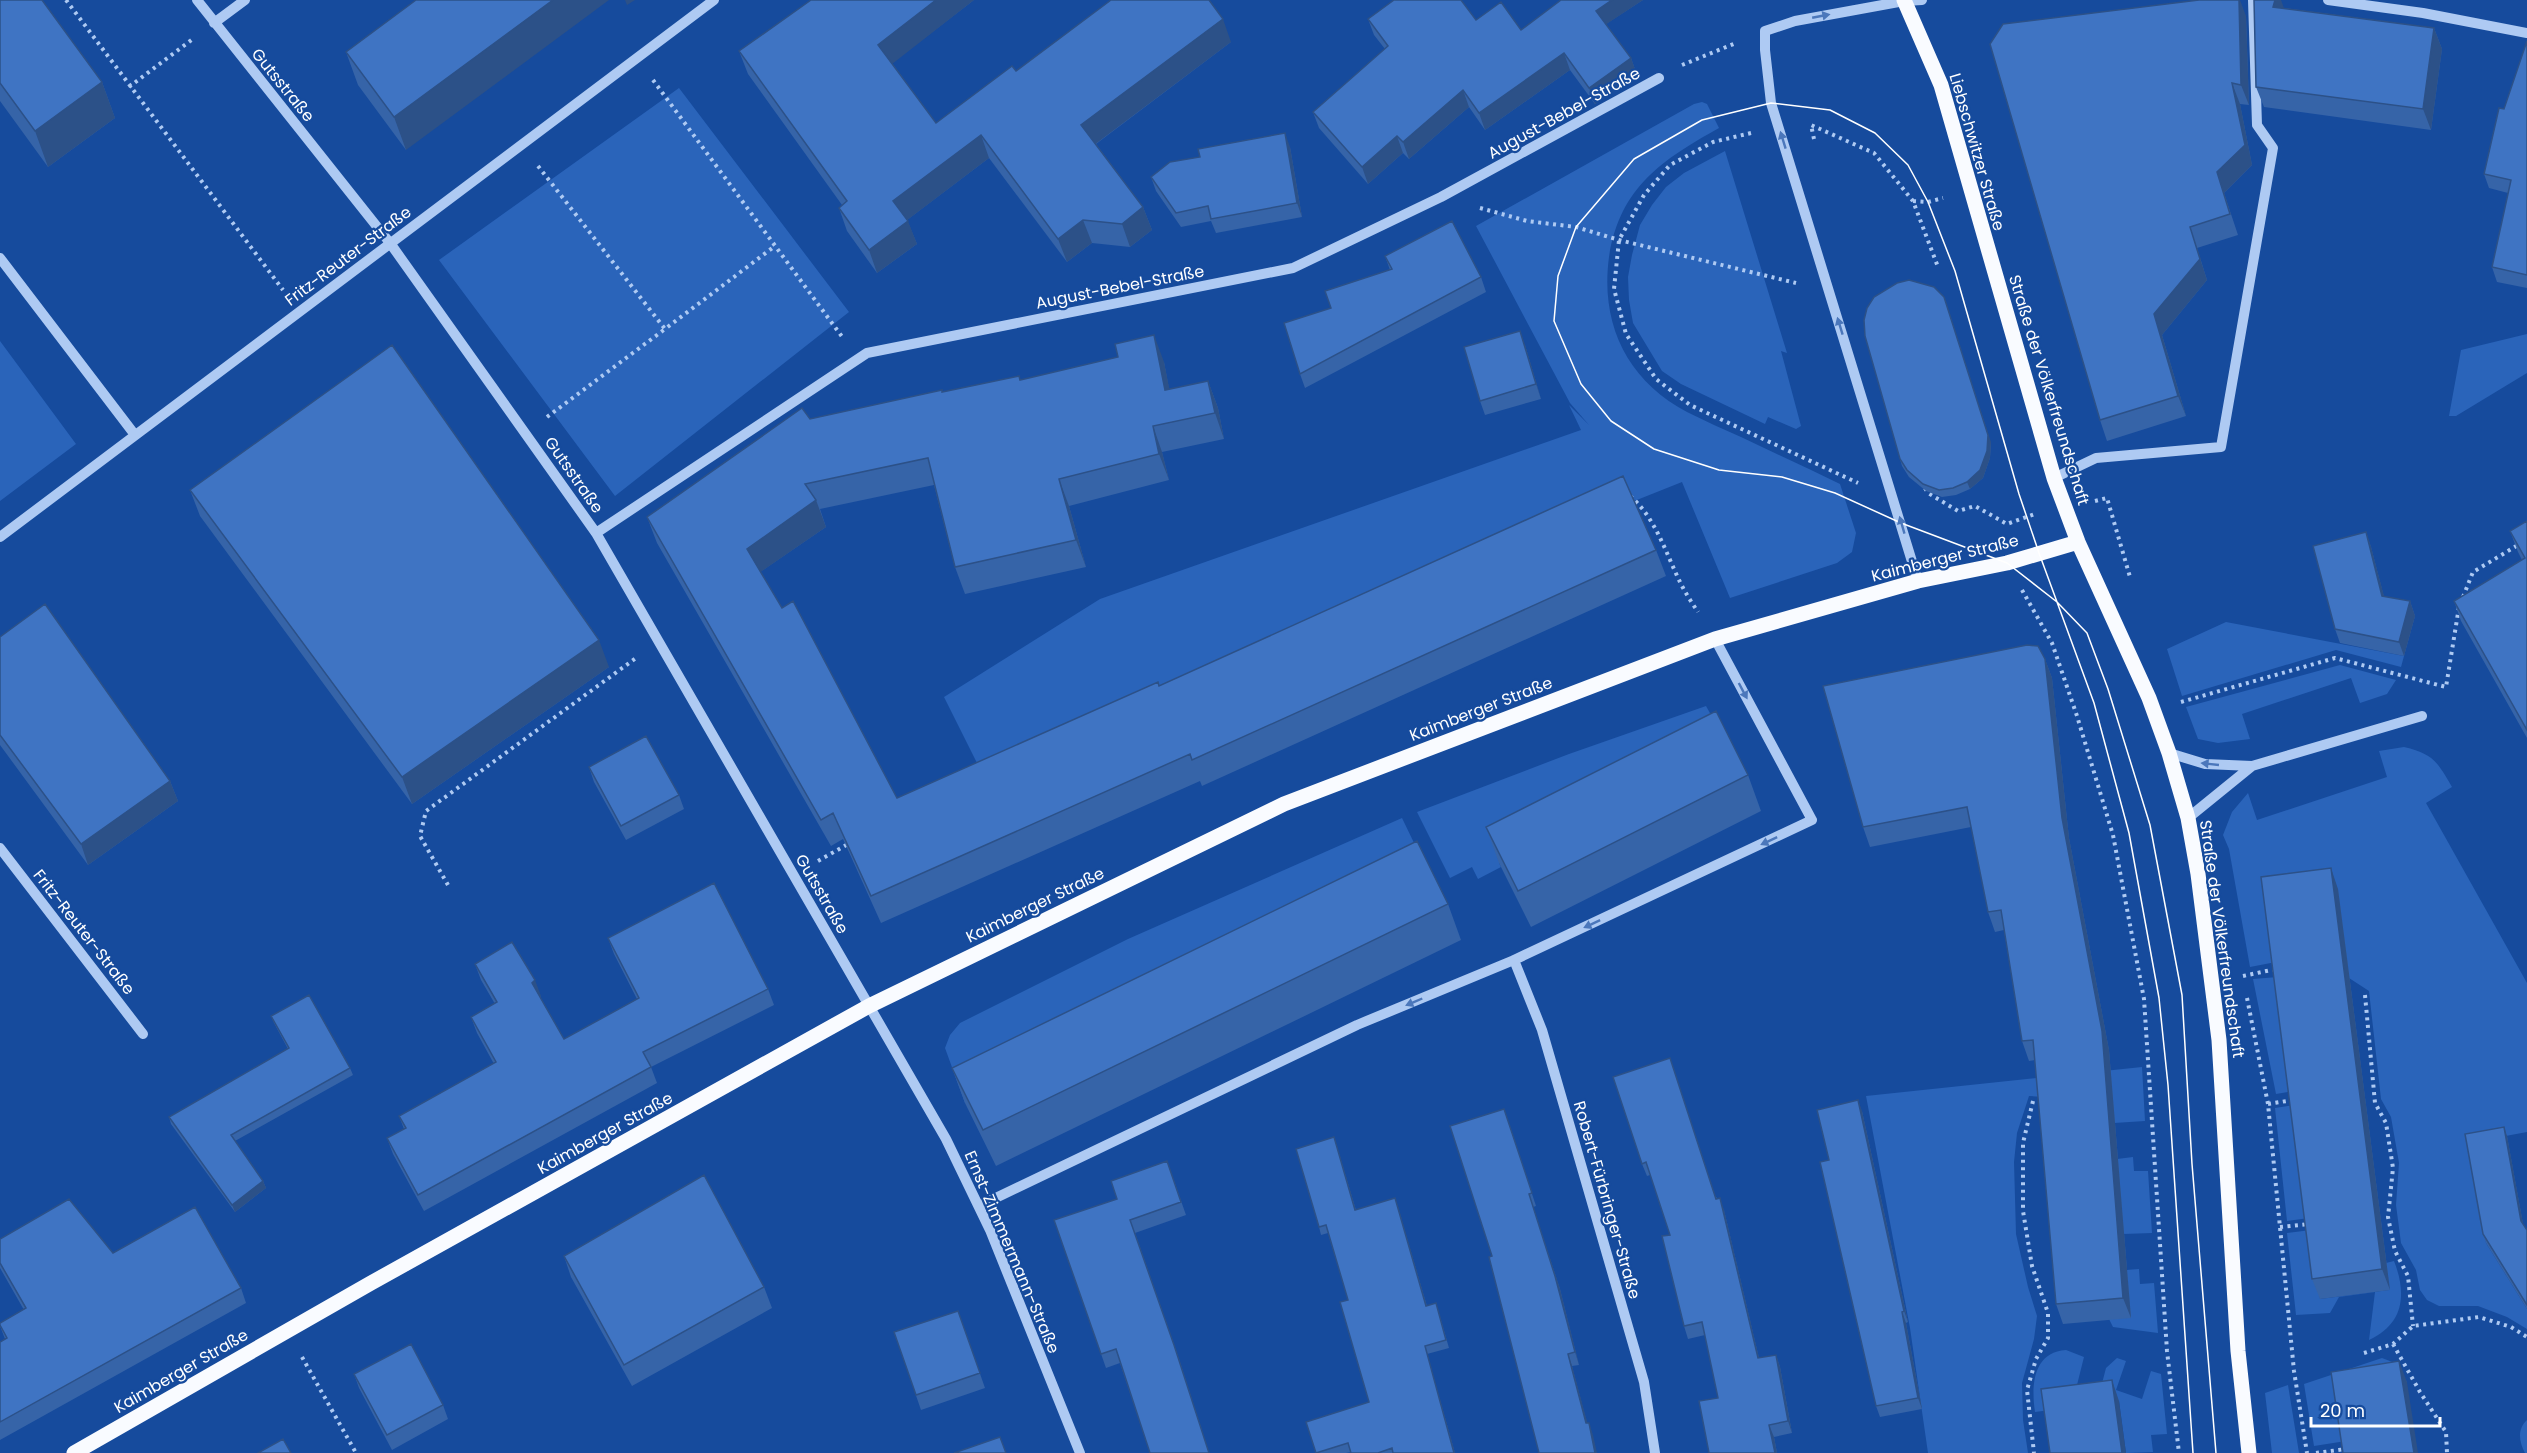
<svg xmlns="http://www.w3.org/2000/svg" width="2527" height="1453" font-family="Poppins,sans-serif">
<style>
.green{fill:#2a64ba}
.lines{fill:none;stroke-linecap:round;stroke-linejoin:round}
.path{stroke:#aecaf3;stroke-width:4;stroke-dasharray:3 4.5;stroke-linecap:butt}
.minor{stroke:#aecaf3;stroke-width:10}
.major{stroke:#f9fbff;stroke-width:15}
.tram{stroke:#fff;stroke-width:1.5}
.wall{fill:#3664a8}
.shaded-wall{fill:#2c5188}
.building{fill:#3f74c3;stroke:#2c5188;stroke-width:1.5}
.oneway{fill:#4b77bb}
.labels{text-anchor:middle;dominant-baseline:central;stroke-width:4.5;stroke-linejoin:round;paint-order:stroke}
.street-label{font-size:16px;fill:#fff;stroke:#164b9d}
</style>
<rect width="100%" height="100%" fill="#164b9d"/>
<path class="green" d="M679 88 849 312 615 496 439 260Z
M1702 102 1707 104 1719 128C1662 160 1620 187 1609 257 1600 324 1627 380 1687 412 1705 421 1723 429 1741 437 1774 453 1807 468 1840 484L1856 533 1852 552 1837 563 1730 598 1682 482 977 763 944 697 1100 599 1581 430 1569 405 1589 425 1570 403 1476 226 1694 104Z
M1725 151 1787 353 1781 351 1801 426 1796 429 1768 417 1765 424 1681 384 1662 371 1633 323 1629 300 1628 277 1632 255 1640 225 1652 205 1666 187 1684 173Z
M2527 334V373L2456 416H2449L2461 350Z
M0 341 76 444 0 501Z
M2226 622 2404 656 2401 667 2336 650 2182 696 2167 649Z
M2340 665 2396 680 2387 694 2360 703 2351 678 2242 714 2250 739 2218 743 2198 739 2186 707Z
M1706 706 1729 747 1499 863 1501 867 1478 879 1472 867 1450 878 1417 812 1569 754Z
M2404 747C2433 754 2437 761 2452 787L2426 803 2527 983V1132L2468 1143 2486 1243 2527 1309V1329L2507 1317 2478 1306H2439L2427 1300 2420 1290 2416 1270 2401 1243 2396 1205 2399 1163 2391 1117 2381 1099 2369 991 2349 978 2276 962 2250 967 2229 849 2223 835 2232 812 2248 793 2257 820 2387 777 2379 751Z
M1402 818 1430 876 965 1103 945 1048 950 1035 960 1023 1128 939Z
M2278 977 2293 1091 2276 1094 2253 979Z
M2142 1067 2145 1121 2114 1123 2044 1097 2029 1096 2017 1133 2014 1162 2016 1234 2028 1287 2037 1316 2034 1339 2022 1383 2023 1420 2028 1453H1928L1910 1328 1866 1096Z
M2295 1105 2309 1218 2287 1221 2275 1108Z
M2133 1157 2134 1171H2148L2152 1233 2123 1234 2117 1159Z
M2311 1230 2320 1299 2389 1290 2386 1263 2394 1261C2407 1294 2404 1324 2369 1340L2375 1292 2339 1297 2330 1313 2296 1315 2287 1233Z
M2139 1269 2140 1284 2154 1283 2158 1333 2113 1327 2109 1319 2126 1270Z
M2066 1350 2084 1357 2076 1389 2099 1395 2106 1368 2117 1358 2126 1361 2116 1390 2142 1399 2151 1371 2161 1374 2167 1434 2151 1435 2153 1452 2126 1453 2119 1401 2035 1412C2031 1386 2033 1352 2066 1350Z
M2382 1358 2395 1363 2407 1382 2338 1393 2346 1441 2314 1446 2304 1384Z
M2288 1385 2299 1453H2272L2265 1393Z
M2527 1420V1453H2525C2519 1442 2517 1429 2527 1420Z"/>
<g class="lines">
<path class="path" d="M66 0 283 290
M1682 65 1736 43
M653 80 843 338
M129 87 194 38
M1751 133 1713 142 1670 165 1644 195 1619 240 1614 289 1626 334 1656 379 1690 405 1858 483
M1814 139 1811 125 1874 153 1913 201 1938 267
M538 166 665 329 775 246
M1913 201 1928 202 1943 198
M1480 208 1527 221 1576 227 1619 240 1796 283
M547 417 665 329
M1925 488 1928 493 1958 511 1975 506 2007 524 2035 514
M1630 496C1656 518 1666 554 1681 584 1686 594 1692 603 1698 612
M2095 501 2107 498 2130 577
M2022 590 2052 643 2077 716 2113 835 2144 999 2167 1351 2179 1453
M2463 597 2473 572 2518 545
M2181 702 2335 658 2446 687 2459 607
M818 861 848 844
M448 885 420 836 426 811 636 658
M2243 976 2276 969
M2365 995 2375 1103 2386 1123 2393 1168 2388 1217 2395 1251 2408 1276 2413 1326
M2247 998 2268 1104 2294 1371 2307 1453
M2033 1101 2023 1143V1211L2032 1266 2048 1313V1338L2036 1359 2027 1390 2034 1453
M2268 1104 2293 1100
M2280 1227 2309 1224
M2393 1344 2420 1392 2446 1432 2447 1453
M2364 1353 2393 1344 2413 1326 2479 1317 2511 1327 2527 1337
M302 1357 356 1453
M2316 1453 2346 1449"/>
<path class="minor" d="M197 0 390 243 596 533 946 1139 990 1230 1080 1453
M2328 0 2423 13 2527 33
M214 23 245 0
M0 258 135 435
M2054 478 2096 458 2221 447 2273 148 2257 125 2253 0
M596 533 867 353 1293 268 1441 197 1659 78
M0 537 714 0
M1918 581 1771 103 1765 50V31L1795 21 1904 1 1922 0
M2169 753 2205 764 2252 766 2422 716
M2188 818 2252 766
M0 848 143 1034
M1514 960 1542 1030 1644 1382 1655 1453
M979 1206 1357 1025 1514 960 1812 820 1715 639"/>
<path class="major" d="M1904 0 1941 85 2054 478 2078 542 2149 698 2169 753 2188 818 2198 874 2219 1040 2238 1351 2249 1453
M74 1453 371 1283 869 1006 1284 804 1715 639 1918 581 2007 563 2078 542"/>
<path class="tram" d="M2193 1453 2168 1085 2159 998 2129 833 2094 703 2057 602 2039 553 2019 494 1955 271 1928 202 1908 165 1875 133 1830 110 1771 103 1702 120 1634 159 1576 227 1558 276 1554 321 1581 384 1611 421 1654 449 1719 470 1782 477 1835 493 1901 523 2007 563 2057 602 2087 633 2108 689 2150 825 2182 995 2192 1164 2216 1453"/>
</g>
<path class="wall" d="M0 0 102 82 115 118 48 167 0 101Z
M416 0 406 150 358 85 346 52Z
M974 0 892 63 936 123 1016 71 1231 42 1096 144 1143 207 1152 230 1130 247 1092 243 1067 262 989 158 907 220 917 244 877 273 847 231 839 208 842 205 748 74 739 51Z
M1561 0H1643L1606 24 1631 58 1637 75 1595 104 1570 70 1485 130 1469 107 1409 159 1403 153 1368 184 1319 128 1313 112 1385 49 1374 35 1368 19 1476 20 1521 30Z
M2284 8 2434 28 2442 49 2431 130 2264 107 2256 87Z
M2246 16 2249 105 2240 104 2252 165 2224 193 2238 235 2197 248 2207 280 2162 335 2186 416 2107 441 2100 420Z
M2527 41V288L2497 282 2492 267 2508 193 2489 188 2484 174 2504 109Z
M1290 147 1302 217 1216 233 1211 221 1181 227 1156 191 1151 177Z
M1385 256 1481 277 1486 292 1305 388 1300 374 1331 308 1390 270Z
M1525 345 1541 399 1485 415 1480 401Z
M1164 362 1169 389 1208 381 1218 408 1224 439 1162 452 1169 480 1069 506 1086 567 965 594 955 567 934 485 820 509 826 527 760 572 897 798 1159 686 1656 550 1666 576 1202 786 1200 781 881 923 843 839 831 846 657 543 647 517 943 392 1021 380Z
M1991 442 1990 458 1983 478 1970 489 1956 495 1942 497 1926 491 1909 477 1902 466 1900 459Z
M190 490 609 667 412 804 200 516Z
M2527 521V738L2461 621 2454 601 2522 560 2518 552 2510 531Z
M2366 532 2371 547 2384 597 2410 601 2415 616 2404 656 2340 643 2335 629Z
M0 637 170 781 178 801 88 865 0 745Z
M2045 659 2052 678 2069 838 2109 1050 2131 1318 2063 1324 2056 1304 2035 1060 2029 1061 2022 1041 2004 930 1995 932 1988 912 1971 827 1870 847 1863 827Z
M589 767 679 795 684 809 626 840 594 782Z
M1748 775 1761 811 1531 927 1499 863 1486 827Z
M2338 889 2390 1290 2320 1299 2312 1279Z
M1448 904 1461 940 996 1166 965 1103 952 1068Z
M608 938 768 989 774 1005 651 1067 657 1083 424 1211 393 1154 387 1138 404 1129 399 1116 494 1064 477 1033 471 1017 495 1004 481 980 475 964 541 996 540 997 564 1039 637 999 614 954Z
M271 1016 350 1068 353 1075 235 1141 263 1181 266 1188 235 1212 171 1124 169 1117 288 1049 274 1023Z
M1613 1077 1717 1198 1724 1210 1759 1358 1776 1355 1780 1367 1792 1433 1774 1437 1777 1453H1709L1718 1398 1705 1335 1688 1339 1684 1326 1670 1235 1650 1175 1647 1176 1642 1164Z
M1504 1109 1536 1206 1533 1207 1560 1289 1579 1365 1572 1366 1587 1423 1593 1435 1492 1256Z
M1862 1111 1908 1322 1906 1323 1922 1409 1880 1417 1876 1406 1829 1160Z
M2504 1127 2507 1136 2523 1224 2527 1230V1309L2486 1243 2483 1234Z
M1334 1137 1356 1210 1395 1198 1427 1306 1436 1303 1449 1348 1427 1354 1455 1453H1351V1452L1346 1453H1316L1369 1402 1348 1300 1328 1233 1321 1235 1319 1227Z
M1167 1161 1186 1215 1135 1233 1179 1359 1209 1453H1150L1120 1363 1106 1368 1054 1220 1117 1199Z
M0 1239 113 1253 241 1288 246 1303 0 1440V1342L5 1339 0 1326 24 1310 0 1268Z
M564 1256 764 1287 772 1308 632 1386 571 1277Z
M958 1311 985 1388 921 1410 894 1332Z
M354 1374 443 1405 448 1419 392 1450 359 1388Z"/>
<path class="shaded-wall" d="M553 0H609L406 150 394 117Z
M625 0H635L627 5Z
M936 0H974L887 68 878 45Z
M1612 0H1643L1602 27 1596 11Z
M2239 0H2240L2246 16 2249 105 2241 85Z
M2275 0H2281L2285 11 2273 7Z
M1223 19 1231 42 1090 148 1081 125Z
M2434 28 2442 49 2431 130 2423 109Z
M1564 53 1570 70 1485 130 1479 113Z
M1631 58 1637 75 1595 104 1589 88Z
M102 82 115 118 48 167 35 131Z
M2232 83 2240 104 2252 165 2224 193 2238 235 2217 172Z
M1463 90 1469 107 1409 159 1403 142Z
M1285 133 1290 147 1302 217 1297 203Z
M981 135 989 158 902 224 893 201Z
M1397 136 1403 153 1368 184 1362 167Z
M1143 207 1152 230 1130 247 1122 224Z
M1083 220 1092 243 1067 262 1058 239Z
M908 221 917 244 877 273 869 250Z
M2190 227 2207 280 2162 335 2186 416 2178 396 2154 314Z
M1944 297 1991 442 1990 458 1983 478 1970 489 1967 482Z
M1520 331 1525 345 1541 399 1536 384Z
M1154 335 1164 362 1175 417 1165 390Z
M1208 381 1218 408 1224 439 1215 413Z
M1153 426 1162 452 1169 480 1159 454Z
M1059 479 1069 506 1086 567 1076 540Z
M816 500 826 527 756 575 747 549Z
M2366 532 2371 547 2388 611 2382 596Z
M2410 601 2415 616 2404 656 2399 642Z
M599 640 609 667 412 804 402 777Z
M2045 659 2052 678 2069 838 2109 1050 2131 1318 2123 1298 2062 818Z
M170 781 178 801 88 865 81 844Z
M2331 868 2338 889 2390 1290 2382 1269Z
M535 980 541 996 537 999 532 983Z
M1858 1100 1862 1111 1908 1322 1904 1311Z
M2504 1127 2507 1136 2524 1229 2521 1221Z
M1334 1137 1337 1146 1358 1218 1355 1210Z
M263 1181 266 1188 235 1212 232 1205Z
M1529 1194 1560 1289 1579 1365 1575 1352Z
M1395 1198 1398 1206 1429 1314 1426 1306Z
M1720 1198 1724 1210 1762 1371 1758 1358Z
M1902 1312 1906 1323 1922 1409 1918 1398Z
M1425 1346 1427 1354 1455 1453H1454Z
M1568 1354 1572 1366 1591 1436 1586 1423Z
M1776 1355 1780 1367 1792 1433 1788 1421Z
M2399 1361 2407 1382 2418 1453H2414Z
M2112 1380 2119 1401 2126 1453H2122Z
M1589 1423 1593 1435 1597 1453H1595Z
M1769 1425 1774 1437 1777 1453H1775Z"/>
<path class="building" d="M0 0H42L102 82 35 131 0 83Z
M416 0H553L394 117 346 52Z
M811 0H936L878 45 936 123 1012 66 1016 71 1111 0H1209L1223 19 1081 125 1143 207 1122 224 1083 220 1058 239 981 135 893 201 908 221 869 250 839 208 847 201 739 51Z
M1394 0H1461L1476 20 1501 2 1521 30 1561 0H1612L1596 11 1631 58 1589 88 1564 53 1479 113 1463 90 1403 142 1397 136 1362 167 1313 112 1388 46 1368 19Z
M2199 0H2239L2241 85 2232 83 2245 145 2217 172 2230 214 2190 227 2200 259 2154 314 2178 396 2100 420 1990 44 2003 24Z
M2254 0H2275L2273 7 2434 28 2423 109 2256 87Z
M2527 41V275L2492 267 2511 180 2484 174 2499 108 2504 109Z
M1285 133 1297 203 1211 219 1208 206 1176 213 1151 177 1170 162 1200 157 1198 149Z
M1452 221 1481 277 1300 374 1284 323 1331 308 1325 291 1392 269 1385 256Z
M1909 280 1934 287 1944 297 1988 435 1987 451 1980 470 1967 482 1953 488 1939 490 1923 484 1907 470 1900 459 1865 336 1864 320 1867 308 1874 297 1897 283Z
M1520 331 1536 384 1480 401 1464 347Z
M1154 335 1165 390 1208 381 1215 413 1153 426 1159 454 1059 479 1076 540 955 567 928 458 805 484 816 500 747 549 782 608 793 601 897 798 1158 682 1159 686 1623 476 1656 550 1192 760 1190 754 871 896 833 813 821 820 647 517 802 408 810 419 942 390V392L1019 376 1020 380 1118 357 1115 344Z
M392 345 599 640 402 777 190 490Z
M2527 521V730L2454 601 2525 558 2510 531Z
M2366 532 2382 596 2410 601 2399 642 2335 629 2313 546Z
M45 604 170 781 81 844 0 735V637Z
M2027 645 2038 646 2045 659 2062 818 2102 1031 2123 1298 2056 1304 2033 1040 2022 1041 2001 910 1988 912 1967 807 1863 827 1823 686Z
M1716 711 1748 775 1518 891 1486 827Z
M646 736 679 795 621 826 589 767Z
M1417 841 1448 904 983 1130 952 1068Z
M2331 868 2382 1269 2312 1279 2261 877Z
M714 883 768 989 643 1052 651 1067 418 1195 387 1138 406 1128 399 1116 496 1062 471 1017 497 1002 475 964 512 942 535 980 532 983 564 1039 639 998 608 938Z
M309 995 350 1068 231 1135 263 1181 232 1205 169 1117 289 1048 271 1016Z
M1670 1058 1716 1199 1720 1198 1758 1358 1776 1355 1788 1421 1769 1425 1775 1453H1709L1699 1401 1718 1398 1702 1322 1684 1326 1662 1236 1670 1235 1646 1162 1642 1164 1613 1077Z
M1858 1100 1904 1311 1902 1312 1918 1398 1876 1406 1820 1162 1829 1160 1817 1110Z
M1504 1109 1532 1193 1529 1194 1555 1276 1575 1352 1568 1354 1586 1423H1589L1595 1453H1539L1489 1257 1492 1256 1450 1126Z
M2504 1127 2521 1221 2527 1230V1305L2483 1234 2465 1134Z
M1334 1137 1355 1210 1395 1198 1426 1306 1436 1303 1446 1340 1425 1346 1454 1453H1393L1392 1448 1378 1453H1351L1348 1443 1316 1453 1306 1422 1369 1402 1340 1302 1348 1300 1326 1225 1319 1227 1296 1149Z
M1167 1161 1181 1202 1130 1220 1174 1345 1209 1453H1150L1116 1349 1101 1354 1054 1220 1117 1199 1111 1181Z
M704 1175 764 1287 624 1365 564 1256Z
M69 1199 113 1253 195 1207 241 1288 0 1422V1342L7 1338 0 1325V1323L26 1308 0 1263V1239Z
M958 1311 980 1373 916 1395 894 1332Z
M411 1344 443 1405 387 1435 354 1374Z
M2399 1361 2414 1453H2343L2331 1372Z
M2112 1380 2122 1453H2050L2041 1389Z
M1000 1437 1006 1453H954Z
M283 1439 291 1453H258Z"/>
<defs><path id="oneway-solid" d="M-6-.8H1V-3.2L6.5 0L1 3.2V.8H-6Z" transform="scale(1.5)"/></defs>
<g class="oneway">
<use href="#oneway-solid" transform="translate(1821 16) rotate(-11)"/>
<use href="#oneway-solid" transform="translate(1783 140) rotate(-107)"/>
<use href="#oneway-solid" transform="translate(1840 326) rotate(-107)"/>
<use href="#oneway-solid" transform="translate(1902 525) rotate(-106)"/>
<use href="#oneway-solid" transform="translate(1743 691) rotate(62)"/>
<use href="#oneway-solid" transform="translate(2210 764) rotate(-174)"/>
<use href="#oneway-solid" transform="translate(1769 841) rotate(155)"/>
<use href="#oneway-solid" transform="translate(1592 924) rotate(155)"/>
<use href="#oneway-solid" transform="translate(1414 1002) rotate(157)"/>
</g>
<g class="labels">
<g class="street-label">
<text transform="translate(283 85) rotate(51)">Gutsstraße</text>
<text transform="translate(1564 113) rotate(-29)">August-Bebel-Straße</text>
<text transform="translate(1977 152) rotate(74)">Liebschwitzer Straße</text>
<text transform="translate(348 256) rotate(-37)">Fritz-Reuter-Straße</text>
<text transform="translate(1120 287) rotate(-11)">August-Bebel-Straße</text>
<text transform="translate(2049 390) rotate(73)">Straße der Völkerfreundschaft</text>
<text transform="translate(574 475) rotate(55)">Gutsstraße</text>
<text transform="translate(1945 558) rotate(-14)">Kaimberger Straße</text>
<text transform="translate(1481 709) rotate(-21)">Kaimberger Straße</text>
<text transform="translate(822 894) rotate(60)">Gutsstraße</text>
<text transform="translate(1035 905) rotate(-26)">Kaimberger Straße</text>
<text transform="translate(84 932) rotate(52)">Fritz-Reuter-Straße</text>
<text transform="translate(2222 939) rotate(82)">Straße der Völkerfreundschaft</text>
<text transform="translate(605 1133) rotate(-29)">Kaimberger Straße</text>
<text transform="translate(1607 1200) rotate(74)">Robert-Fürbringer-Straße</text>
<text transform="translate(1012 1252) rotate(67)">Ernst-Zimmermann-Straße</text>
<text transform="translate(181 1371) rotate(-30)">Kaimberger Straße</text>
</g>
</g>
<path d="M2311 1417v9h129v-9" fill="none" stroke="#ffffff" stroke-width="3"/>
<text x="2320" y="1417" font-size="18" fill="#ffffff" stroke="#164b9d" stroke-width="4.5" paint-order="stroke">20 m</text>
</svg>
